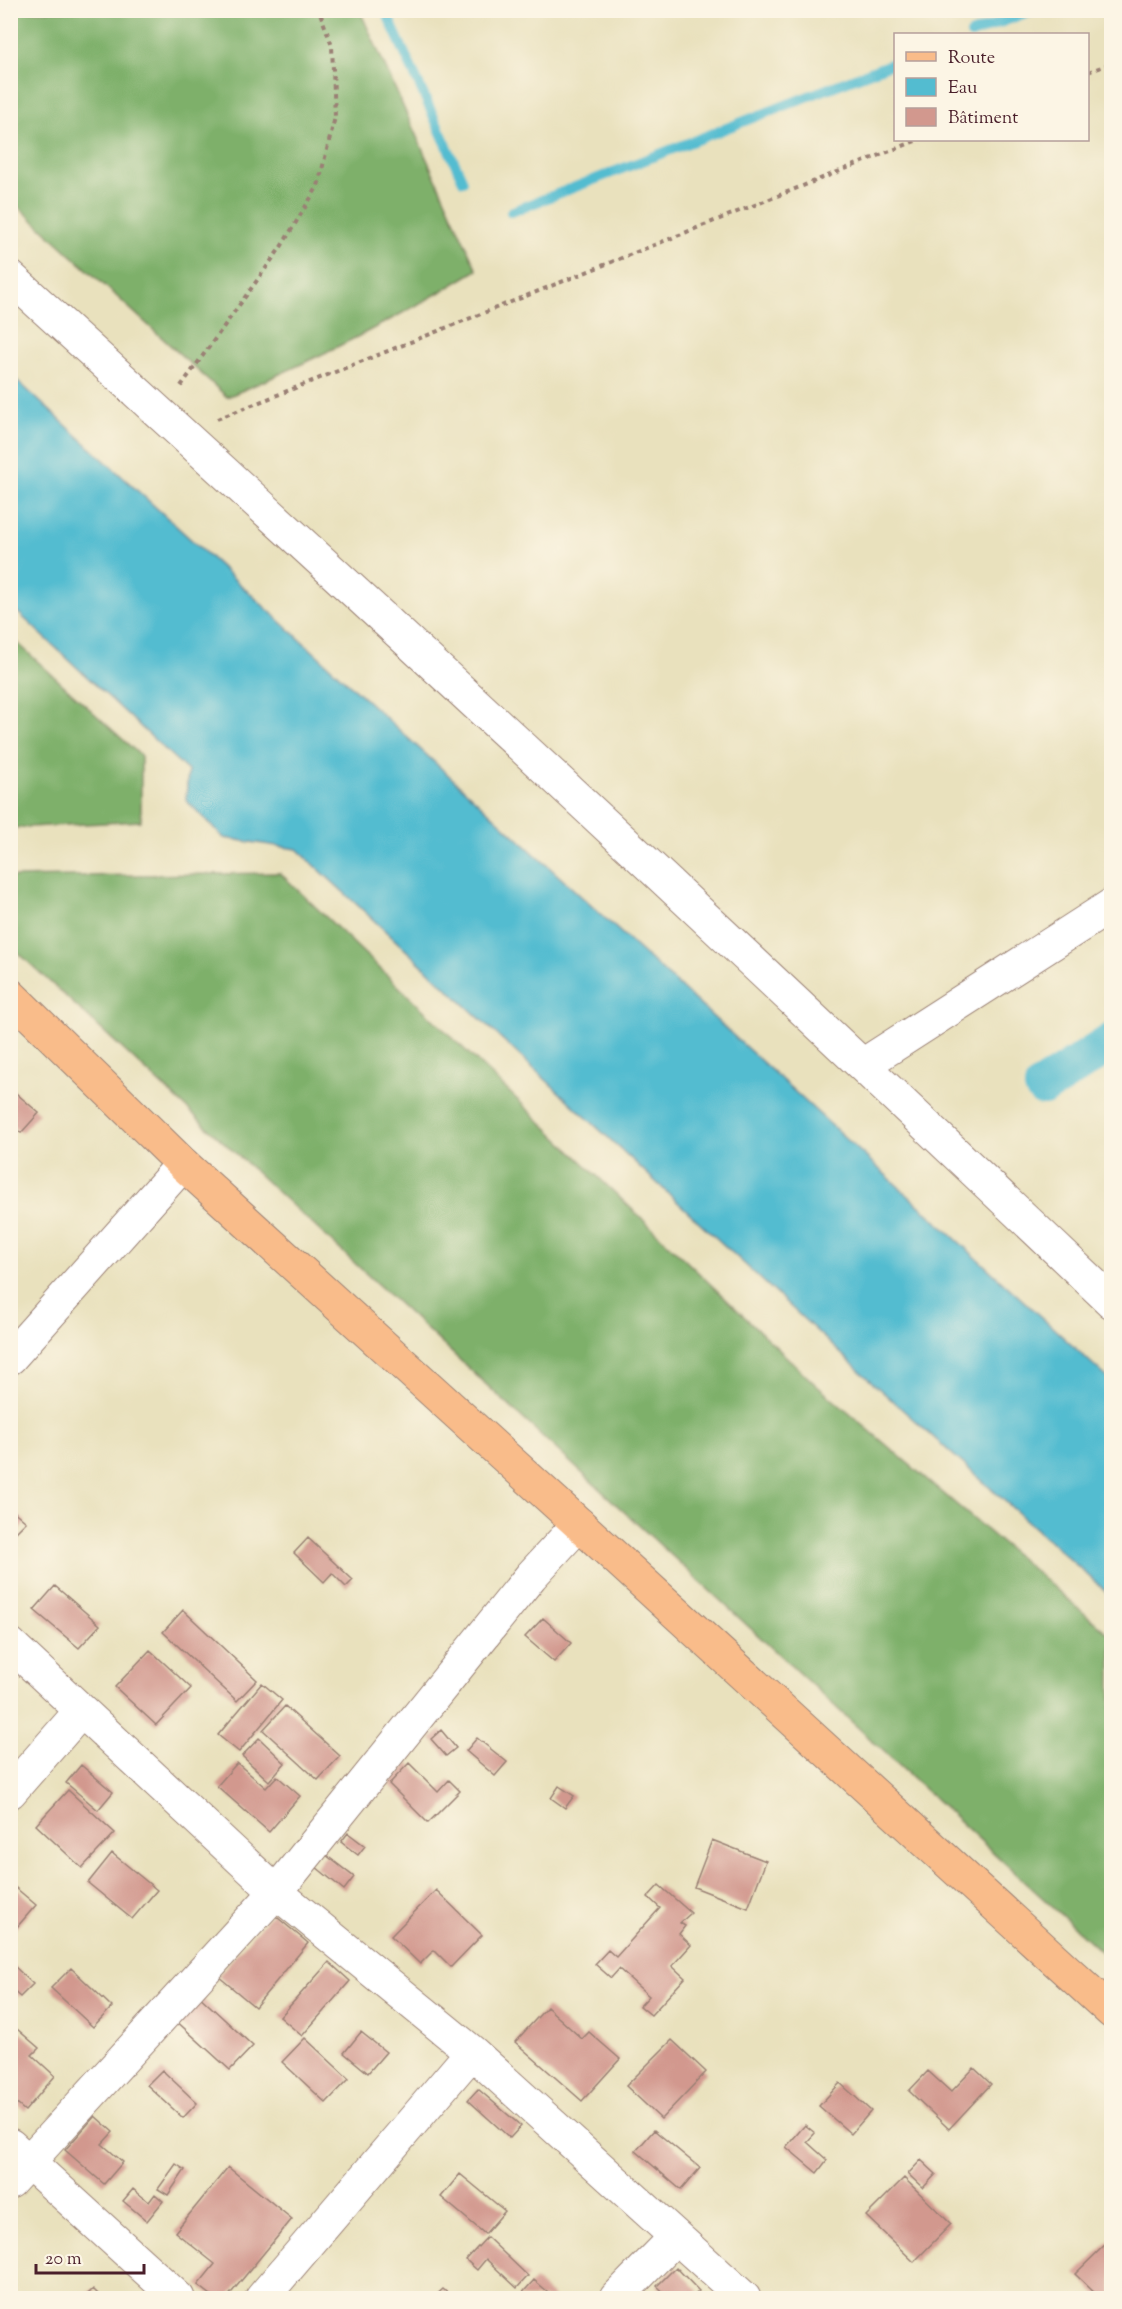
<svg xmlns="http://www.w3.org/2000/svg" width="1122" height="2309" font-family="'Sorts Mill Goudy',serif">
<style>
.forest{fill:#7eb06a;stroke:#64684a;stroke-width:1.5}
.water{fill:#53bcd0;stroke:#4e6e7e;stroke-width:1.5}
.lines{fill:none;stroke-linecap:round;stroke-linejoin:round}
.stream{stroke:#53bcd0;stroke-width:10}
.canal{stroke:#53bcd0;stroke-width:38}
.building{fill:#d2988e}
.street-casing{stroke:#9a8074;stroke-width:35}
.primary-casing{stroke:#9a8074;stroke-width:35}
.path{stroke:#9a8074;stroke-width:4;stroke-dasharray:4.5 4.5;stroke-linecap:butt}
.street{stroke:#fff;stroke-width:33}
.primary{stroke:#f9bc8a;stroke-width:33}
</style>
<rect width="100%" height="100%" fill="#fcf5e5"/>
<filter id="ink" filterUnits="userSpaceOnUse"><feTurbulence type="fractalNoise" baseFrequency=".0167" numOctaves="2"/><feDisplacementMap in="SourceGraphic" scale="12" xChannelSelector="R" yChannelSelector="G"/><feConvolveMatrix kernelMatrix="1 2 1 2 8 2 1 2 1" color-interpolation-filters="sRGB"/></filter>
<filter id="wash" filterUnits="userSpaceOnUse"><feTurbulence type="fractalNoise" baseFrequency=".008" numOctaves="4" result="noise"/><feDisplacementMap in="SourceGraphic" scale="24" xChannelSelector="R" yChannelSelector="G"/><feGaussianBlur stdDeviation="1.35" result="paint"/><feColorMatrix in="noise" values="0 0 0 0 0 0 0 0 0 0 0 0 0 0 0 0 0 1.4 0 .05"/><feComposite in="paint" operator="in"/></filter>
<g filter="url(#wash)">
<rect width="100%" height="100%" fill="#e9e1bd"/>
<path class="forest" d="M10 11H360L477 270C397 319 313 361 227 397L11 200Z
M11 637 141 756V821L11 828Z
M280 873 816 1385 1111 1636V1961L11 946V877Z"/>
<path class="water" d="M11 375 1111 1381V1596L875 1385 297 849 224 838 186 800 188 771 11 606Z"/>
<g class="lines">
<path class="stream" d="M385 10 463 181
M971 34 1033 10
M511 212 896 62"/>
<path class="canal" d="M1043 1087 1112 1042"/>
</g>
<g id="blocks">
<path class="building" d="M10 1088 39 1113 21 1133 10 1124Z
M10 1508 26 1522 15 1533 10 1529Z
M308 1538 353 1580 346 1587 332 1573 324 1582 294 1553Z
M55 1586 100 1625 79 1648 34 1610Z
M183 1610 257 1680 237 1701 163 1632Z
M543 1618 571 1643 554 1662 525 1637Z
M150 1650 191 1688 156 1725 115 1687Z
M262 1683 282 1700 239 1752 218 1735Z
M285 1706 340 1756 318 1780 263 1730Z
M441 1730 456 1748 446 1756 431 1739Z
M259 1738 285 1763 269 1781 242 1756Z
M477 1738 507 1762 495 1776 466 1751Z
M237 1763 266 1788 277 1776 300 1796 269 1832 217 1786Z
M409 1763 438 1792 449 1780 460 1791 428 1823 389 1784Z
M81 1765 113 1792 98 1810 66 1783Z
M559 1786 574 1796 565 1808 551 1798Z
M68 1790 115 1833 82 1868 36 1825Z
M348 1833 365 1846 358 1855 341 1842Z
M712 1840 766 1861 748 1908 694 1887Z
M112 1853 157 1890 132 1919 88 1883Z
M326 1855 354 1877 344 1890 316 1867Z
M10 1883 36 1905 10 1935Z
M659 1885 691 1913 680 1923 685 1926 679 1934 691 1945 672 1966 685 1978 651 2015 640 2006 649 1996 619 1969 611 1978 595 1964 608 1950 616 1957 660 1908 648 1897Z
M436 1890 482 1935 451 1967 434 1950 420 1964 391 1936Z
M272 1913 308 1943 255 2007 218 1976Z
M329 1962 350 1981 302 2036 280 2017Z
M13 1965 33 1984 20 1997 10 1988V1968Z
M71 1968 112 2007 93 2027 51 1988Z
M196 1993 253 2046 230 2070 173 2018Z
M547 2007 582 2039 589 2032 620 2059 582 2101 515 2042Z
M10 2023 39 2048 32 2055 55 2076 25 2111 10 2098Z
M361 2032 386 2052 368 2073 344 2053Z
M305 2038 349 2079 326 2103 282 2062Z
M672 2040 706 2072 661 2119 626 2086Z
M974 2068 991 2084 949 2129 909 2091 928 2071 951 2092Z
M162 2070 197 2103 183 2118 147 2085Z
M840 2083 871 2111 851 2134 819 2106Z
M478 2089 521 2126 510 2138 468 2100Z
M95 2116 113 2132 102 2144 123 2162 104 2184 65 2150Z
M805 2125 815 2133 807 2142 827 2160 817 2173 786 2147Z
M654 2130 700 2168 681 2190 636 2151Z
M921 2160 936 2174 923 2188 908 2174Z
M176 2164 185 2170 168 2195 158 2189Z
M228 2167 292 2219 227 2298H215L198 2285 215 2264 175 2232Z
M460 2174 505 2211 485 2234 441 2197Z
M904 2178 951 2224 914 2262 866 2216Z
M133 2189 149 2202 155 2194 163 2201 147 2221 123 2201Z
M487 2237 528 2276 517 2288 486 2259 477 2270 466 2260Z
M1112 2238V2298H1100L1075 2274Z
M676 2267 699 2291 692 2298H670L657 2286Z
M534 2280 555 2298H518Z
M93 2289 102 2298H84Z
M443 2289 453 2298H433Z"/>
</g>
</g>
<g filter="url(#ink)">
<use href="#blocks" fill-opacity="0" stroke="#9a8074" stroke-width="1.5"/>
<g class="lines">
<defs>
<path id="street" d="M10 277C382 614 749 956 1112 1302
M863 1065 1112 905
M10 1358 183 1164
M10 1644 276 1892 472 2052 744 2298
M10 1792 81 1711
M10 2145 178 2298
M10 2182 276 1892 531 1576 579 1524
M262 2298 472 2052
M616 2298 676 2237"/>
<path id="primary" d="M10 995 183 1164 579 1524 1112 2012"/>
</defs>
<use href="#street" class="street-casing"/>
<use href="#primary" class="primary-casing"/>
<path class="path" d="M1088 72 1112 63
M181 386 281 247 318 186 335 117 332 46 319 10
M217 419 918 140"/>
<use href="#street" class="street"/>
<use href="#primary" class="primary"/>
</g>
</g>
<rect width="1122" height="2309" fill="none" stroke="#fcf5e5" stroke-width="36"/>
<rect x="894" y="33" width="195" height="108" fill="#fcf5e5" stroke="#b59f9b" stroke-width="1.5"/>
<rect x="906" y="52" width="30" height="9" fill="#f9bc8a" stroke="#b59f9b" stroke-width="1.5"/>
<text x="948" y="63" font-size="18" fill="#4a1f2b">Route</text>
<rect x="906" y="78" width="30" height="18" fill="#53bcd0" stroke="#b59f9b" stroke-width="1.5"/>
<text x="948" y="93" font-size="18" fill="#4a1f2b">Eau</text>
<rect x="906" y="108" width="30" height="18" fill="#d2988e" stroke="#b59f9b" stroke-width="1.5"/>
<text x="948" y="123" font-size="18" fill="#4a1f2b">Bâtiment</text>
<path d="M36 2264v9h108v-9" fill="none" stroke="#4a1f2b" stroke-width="3"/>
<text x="45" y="2264" font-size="18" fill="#4a1f2b" stroke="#fcf5e5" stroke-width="4.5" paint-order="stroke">20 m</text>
</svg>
